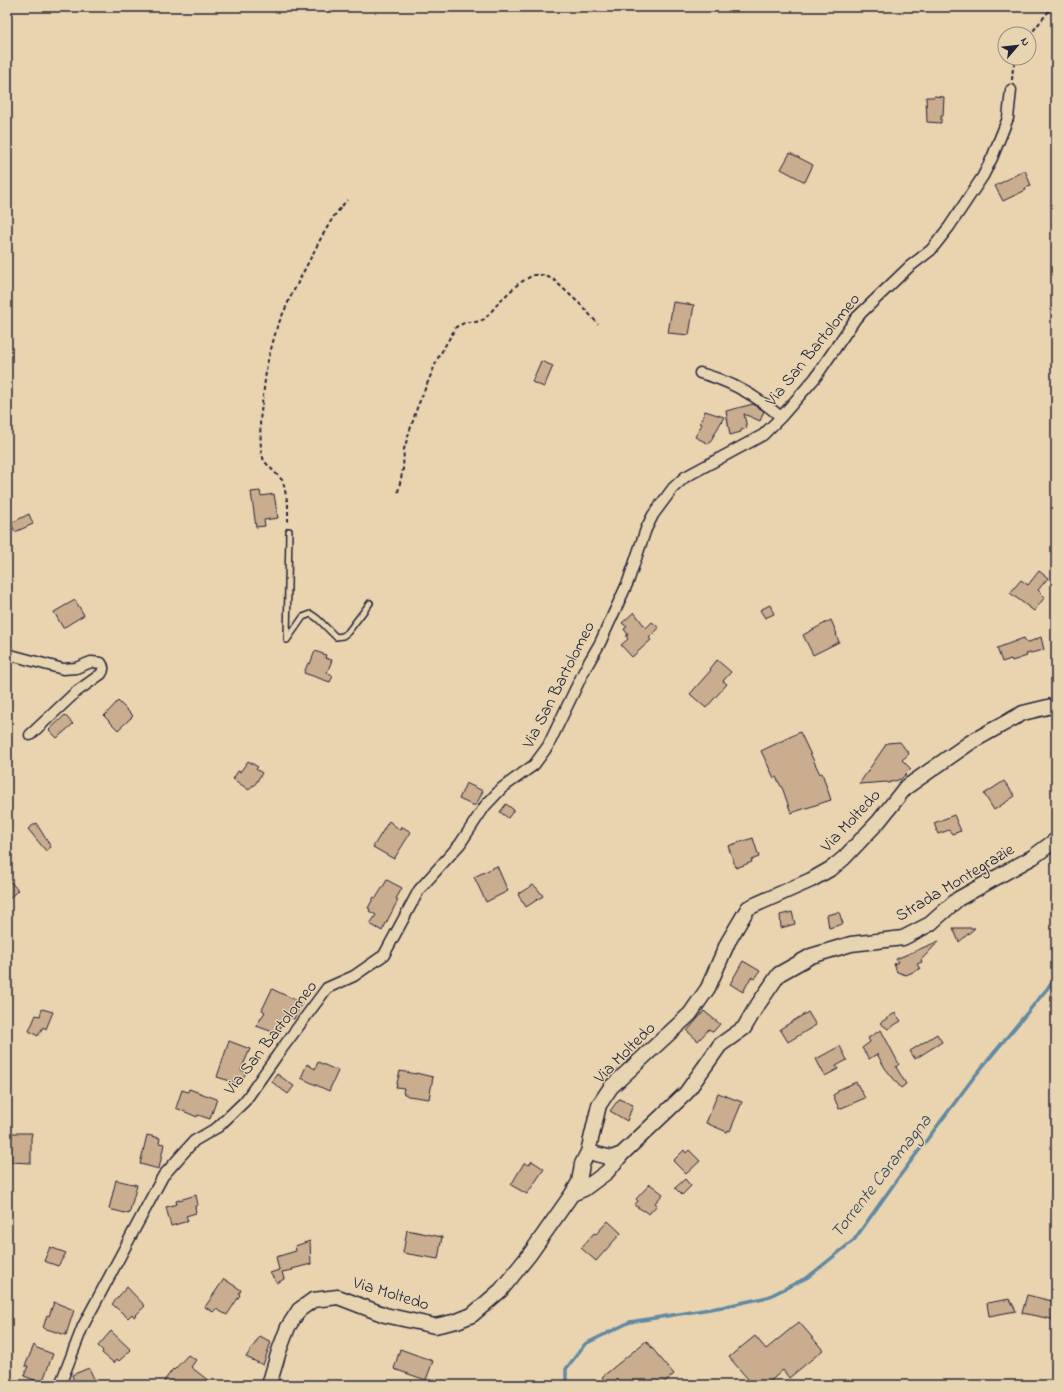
<svg xmlns="http://www.w3.org/2000/svg" width="1063" height="1392" font-family="'Indie Flower',sans-serif">
<style>
.lines{fill:none;stroke-linecap:round;stroke-linejoin:round}
.stream{stroke:#6089a4;stroke-width:3.5}
.building{fill:#caac8f;stroke:#22223b}
.lane-casing{stroke:#22223b;stroke-width:8}
.street-casing{stroke:#22223b;stroke-width:13}
.secondary-casing{stroke:#22223b;stroke-width:17}
.path{stroke:#22223b;stroke-width:2;stroke-dasharray:4 3;stroke-linecap:butt}
.lane{stroke:#e7d5b2;stroke-width:5}
.street{stroke:#e7d5b2;stroke-width:10}
.secondary{stroke:#e7d5b2;stroke-width:14}
.labels{text-anchor:middle;dominant-baseline:central;stroke-width:3;stroke-linejoin:round;paint-order:stroke}
.street-label{font-size:17px;fill:#22223b;stroke:#e7d5b2}
.water-label{font-size:18px;font-style:italic;fill:#37445e;stroke:#e7d5b2}
</style>
<rect width="100%" height="100%" fill="#ead4af"/>
<filter id="ink" filterUnits="userSpaceOnUse"><feTurbulence type="fractalNoise" baseFrequency=".025" numOctaves="2"/><feDisplacementMap in="SourceGraphic" scale="8" xChannelSelector="R" yChannelSelector="G"/><feConvolveMatrix kernelMatrix="1 2 1 2 8 2 1 2 1" color-interpolation-filters="sRGB"/></filter>
<g filter="url(#ink)">
<g class="lines">
<path class="stream" d="M566 1385V1369L585 1344 630 1322 722 1307 768 1297 808 1277 854 1240 896 1181 974 1077 1056 978"/>
</g>
<path class="building" d="M934 96 944 97 943 116H941V123L927 122 926 97H934Z
M790 153 813 165 805 182 781 169Z
M1025 170 1031 186 1025 188 1026 190 1003 201 995 186Z
M673 302 694 305 689 335 668 333Z
M541 361 553 366 544 387 532 382Z
M753 404 764 411 760 421 744 414 747 428 741 430V432L730 435 726 411Z
M705 411 724 417 709 444 695 437 702 424 700 423Z
M260 491 261 496 274 494 278 518 264 520 265 526 256 527 251 492Z
M29 514 33 524 15 532 11 523Z
M1039 571 1048 578 1038 590 1045 597 1034 611 1010 593 1021 580 1028 585Z
M75 600 84 615 63 628 54 612Z
M770 605 774 614 765 618 760 610Z
M634 612 646 628 652 622 659 628 649 638 651 640 632 657 621 645 628 639 626 636 628 635 624 629 627 627 622 623Z
M831 620 837 634H836L839 642 813 655 803 635Z
M1041 637 1044 650 1026 654 1027 656 1012 661 1011 659 1002 662 997 648 1024 638 1027 643Z
M315 651 326 655 325 658 332 660 327 673 333 676 330 682 304 673 308 663 310 664Z
M717 660 731 672 723 681 727 684 706 708 690 694 711 670 710 669Z
M118 701 133 716 118 730 104 716Z
M65 715 73 724 57 738 49 730Z
M800 732 820 774 822 773 831 800 791 813 783 790 776 777 774 778 761 751Z
M900 742 909 754 902 760 911 769 901 779 888 783 887 782 859 784 887 743Z
M248 761 258 767 256 769 262 773 254 786 253 785 249 790 233 779 238 771 240 772Z
M1004 781 1015 796 994 810 984 794Z
M466 783 483 791 476 805H472L459 799Z
M506 804 514 810 508 818 500 812Z
M954 815 961 831 952 834 949 830 938 834 934 823Z
M389 821 400 830 401 826 411 832 394 859 373 847Z
M36 823 51 847 46 851 28 829Z
M753 838 759 857 751 860 752 862 736 868 728 846Z
M497 866 508 891 486 902 474 877Z
M7 878 18 890 7 901Z
M387 880 402 888 396 899 398 900 382 931 370 924 376 915 369 911 370 909 368 908 374 897 376 898Z
M533 885 537 888 543 896 526 907 523 902H522L518 894Z
M792 912 795 924 781 928 780 915Z
M839 912 843 924 829 928 827 915Z
M953 928H975L959 942Z
M939 941 921 960 922 962 917 964 920 969 906 975 897 972 894 964 898 962 896 959Z
M743 961 760 971 755 979 751 977 743 992 730 984Z
M272 989 302 1003 294 1019 284 1015 279 1034 256 1026 265 1012 262 1010Z
M42 1009 53 1012 46 1029 43 1027 38 1036 29 1031 36 1015 40 1016Z
M704 1011 720 1024 713 1032 709 1029 698 1041 687 1031Z
M808 1012 816 1025 788 1042 780 1029Z
M895 1013 901 1021 888 1029 880 1023Z
M881 1030 899 1064 896 1067 906 1084 901 1088 885 1068 877 1054 869 1059 862 1048 870 1042 868 1038Z
M937 1034 942 1042 915 1059 910 1051Z
M229 1041 250 1049 241 1070 246 1072 240 1084 217 1077Z
M840 1046 847 1060 836 1066 838 1069 825 1076 816 1059Z
M318 1062 338 1071 329 1091 301 1078 307 1064 315 1069Z
M400 1071 416 1074V1073L433 1077 429 1099 408 1096 403 1093 404 1088 396 1087Z
M277 1074 294 1086 288 1094 272 1082Z
M856 1082 865 1098 839 1109 833 1095 838 1092V1090Z
M189 1089 217 1099 210 1119 198 1115 197 1117 176 1108 182 1090 188 1092Z
M718 1093 742 1102 730 1131 728 1130 727 1132 706 1123Z
M619 1099 633 1105 627 1121 610 1111Z
M11 1133H32L31 1138V1163L10 1162Z
M147 1135 160 1138 159 1143 164 1144 159 1169 140 1164Z
M684 1150 686 1153 689 1150 700 1161 686 1174 673 1161Z
M532 1161 544 1169 527 1194 511 1185 524 1163 529 1165Z
M685 1179 691 1186 682 1195 675 1188Z
M116 1180 137 1185 129 1214 109 1209Z
M650 1184 663 1194 655 1203 657 1205 649 1214 634 1205 638 1201 636 1199Z
M196 1195 198 1205 195 1206 196 1213 186 1216 188 1221 171 1226 166 1207 177 1204 176 1201Z
M608 1221 621 1233 596 1261 581 1248 594 1233 596 1234Z
M407 1230 442 1237 438 1259 403 1253Z
M310 1241 311 1264 292 1269 293 1270 282 1272 284 1279 277 1283 270 1273 279 1270 276 1257 296 1251 295 1246Z
M50 1247 66 1253 58 1266 44 1261Z
M224 1279 241 1290 239 1294 240 1295 227 1315 216 1309 213 1312 205 1307Z
M127 1287 145 1306 134 1317 132 1314 128 1318 112 1304Z
M1027 1295 1056 1302V1320L1022 1313Z
M1010 1299 1016 1311 989 1316 987 1303Z
M54 1302 74 1310 66 1335 43 1328 47 1315 49 1316Z
M799 1322 823 1350 789 1378 783 1370 766 1385H753L729 1357 755 1336 766 1349Z
M111 1331 131 1350 119 1361 117 1359 114 1363 102 1353 103 1351 98 1346Z
M260 1336 271 1342 263 1365 246 1357Z
M646 1341 674 1374 661 1385H608L602 1377Z
M34 1345 37 1348 53 1354 42 1383 24 1376 28 1366H25Z
M400 1349 433 1361 426 1380 394 1369Z
M188 1355 196 1360 191 1367 214 1385H162L165 1381H164L173 1369 174 1370Z
M89 1368 97 1385H75L72 1375Z"/>
<g class="lines">
<defs>
<path id="lane" d="M289 531 287 640 303 617 311 614 318 619 336 637 343 636 348 632 370 603"/>
<path id="street" d="M700 373C730 381 758 397 781 417
M7 654 63 669 76 668 91 662 101 663C104 667 104 670 101 674L76 692 30 735
M60 1385 83 1326 163 1176 194 1141 218 1127 245 1101 278 1054 327 988 354 976 384 955 419 890 460 844 485 806 502 788 534 765 548 746 585 669 600 643 628 582 646 529 653 515 673 488 685 477 763 435 781 417 815 378 856 318 909 267 931 250 949 227 983 176 992 158 1008 118 1011 90"/>
<path id="secondary" d="M588 1152 612 1158 622 1154
M572 1194 584 1189 607 1172 622 1154 686 1093 720 1045 744 1028 755 1009 779 974 811 956 851 944 903 938 930 924 958 899 1033 857 1056 840
M269 1385 279 1351 288 1327 299 1310 313 1300 338 1297 385 1315 435 1326 457 1321 472 1315 501 1290 530 1254 572 1194 579 1182 582 1164 588 1152 599 1105 611 1087 690 1014 708 988 728 942 748 908 811 880 832 868 844 858 879 821 905 788 971 742 1023 713 1056 705"/>
</defs>
<use href="#lane" class="lane-casing"/>
<use href="#street" class="street-casing"/>
<use href="#secondary" class="secondary-casing"/>
<path class="path" d="M1029 36 1052 7
M1012 80 1013 68 1016 58
M398 492 403 469 404 449 417 408 438 358 456 327 466 322H476L485 319 500 301 518 284 533 275H543L553 279 583 307 598 324
M288 522V505L283 481 264 461 261 451 260 420 267 364 277 327 291 296 321 238 334 216 347 200"/>
<use href="#lane" class="lane"/>
<use href="#street" class="street"/>
<use href="#secondary" class="secondary"/>
</g>
</g>
<g class="labels">
<g class="street-label">
<text transform="translate(813 350) rotate(-51)">Via San Bartolomeo</text>
<text transform="translate(559 685) rotate(-63)">Via San Bartolomeo</text>
<text transform="translate(851 821) rotate(-47)">Via Moltedo</text>
<text transform="translate(955 883) rotate(-31)">Strada Montegrazie</text>
<text transform="translate(271 1038) rotate(-52)">Via San Bartolomeo</text>
<text transform="translate(625 1053) rotate(-45)">Via Moltedo</text>
<text transform="translate(391 1294) rotate(17)">Via Moltedo</text>
</g>
<g class="water-label">
<text transform="translate(882 1177) rotate(-52)">Torrente Caramagna</text>
</g>
</g>
<rect width="1063" height="1392" fill="none" stroke="#e7d5b2" stroke-width="24"/>
<rect x="12" y="12" width="1039" height="1368" fill="none" stroke="#22223b" stroke-width="1.5" filter="url(#ink)"/>
<g transform="translate(1017 46) rotate(62)"><circle r="19" fill="#e7d5b2" stroke="#988d82"/>
<path d="M0-3L7 15L0 10L-7 15Z" fill="#22223b"/>
<text y="-6" font-size="11" font-weight="bold" text-anchor="middle" fill="#22223b">N</text>
</g>
</svg>
